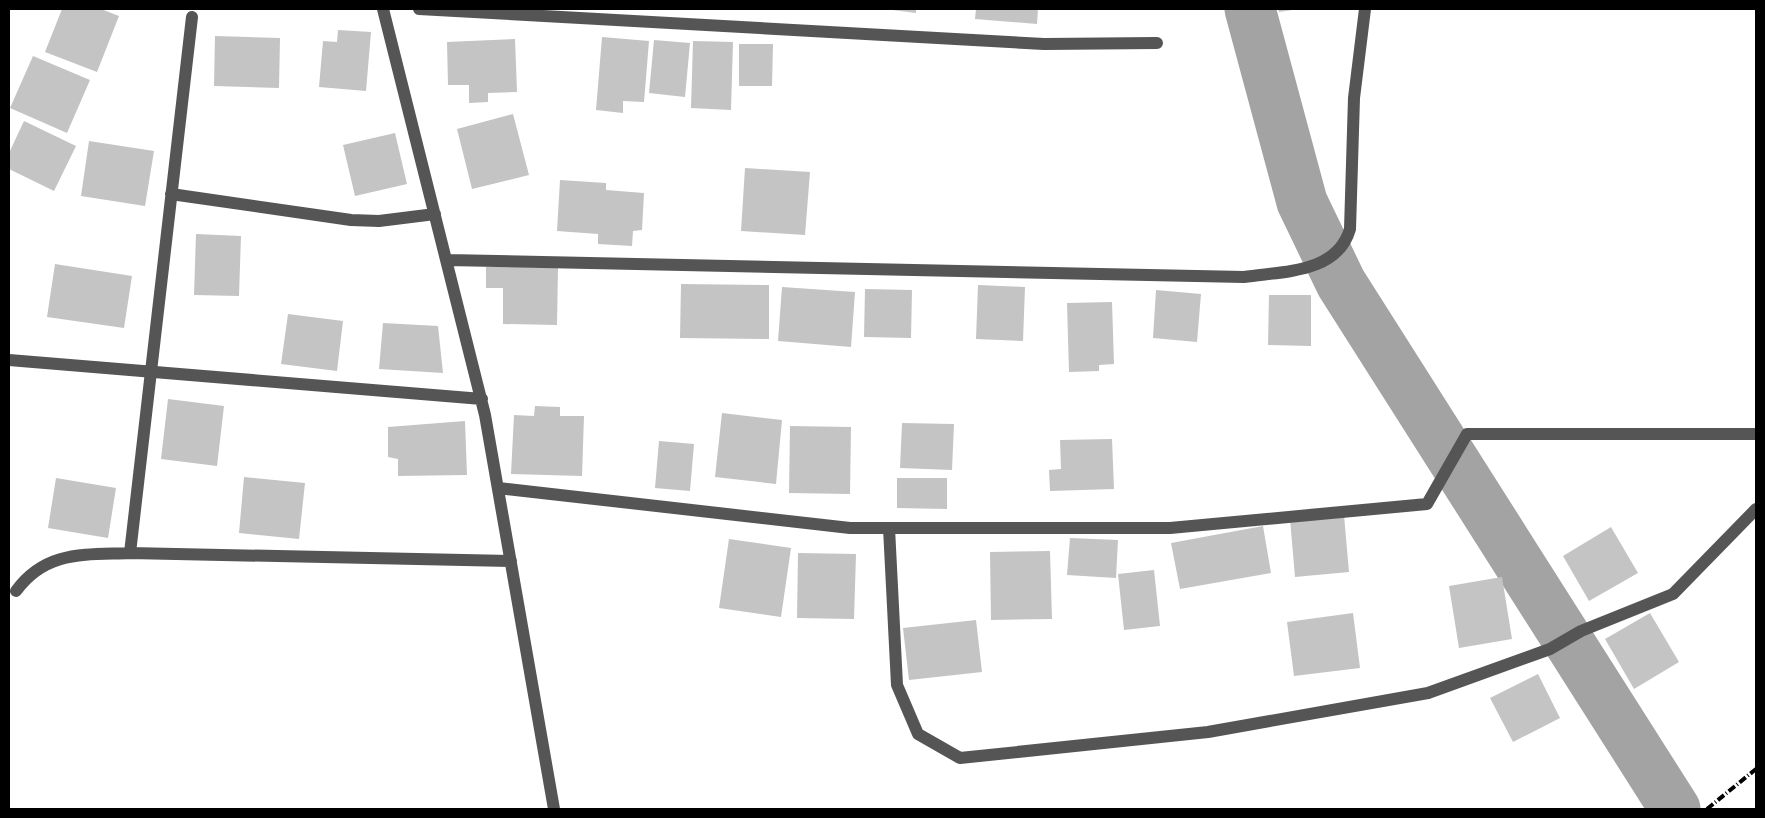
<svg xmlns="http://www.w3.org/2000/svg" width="1765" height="818" font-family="Quicksand,sans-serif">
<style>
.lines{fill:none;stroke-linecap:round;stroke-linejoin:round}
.river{stroke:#a3a3a3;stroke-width:51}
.building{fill:#c4c4c4}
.minor{stroke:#555;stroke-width:12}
.rail{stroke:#000;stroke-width:4;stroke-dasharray:8 2.5 1 2.5;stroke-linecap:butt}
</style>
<rect width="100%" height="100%" fill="#fff"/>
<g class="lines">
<path class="river" d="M1250 9 1302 202 1341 283 1675 809"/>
</g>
<path class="building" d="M62 9H101L119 16 97 72 45 52Z
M885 9H916V13Z
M976 9H1038L1037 24 975 19Z
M1278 9H1292V10L1279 12Z
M338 30 371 32 366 91 319 87 323 41 337 42Z
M215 36 280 38 279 88 214 86Z
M602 37 649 41 644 102 623 101V113L596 110Z
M515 39 517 92 488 93V102L469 103V85H448L447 42Z
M654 40 690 43 685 97 649 93Z
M693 41 733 42 731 110 691 108Z
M739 44H773L772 86H739Z
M33 56 90 80 67 133 10 108Z
M513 114 529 175 472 189 457 129Z
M24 121 76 146 54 191 9 169V153Z
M395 133 407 184 355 196 343 145Z
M89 141 154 151 145 206 81 196Z
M745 168 810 172 805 235 741 231Z
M560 180 606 183V190L644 193 642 230 633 231 632 246 598 244V234L557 231Z
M196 234 241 236 239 296 194 295Z
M55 264 132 276 124 328 47 317Z
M486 267H558L557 325 503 324V288H486Z
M681 284 769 285V339L680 338Z
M978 285 1025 287 1023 341 976 339Z
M782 287 855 292 851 347 778 341Z
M865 289 912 290 911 338 864 337Z
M1156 290 1201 294 1197 342 1153 338Z
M1269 295H1311V346L1268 345Z
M1112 302 1114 364 1099 365V371L1069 372 1067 303Z
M288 314 343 321 337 371 281 364Z
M383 323 438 326 443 373 379 369Z
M168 399 224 406 217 466 161 459Z
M535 406 560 407V416H584L582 476 511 474 514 415 534 416Z
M722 413 782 420 776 484 715 477Z
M465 421 467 475 398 476V459L388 457V427Z
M902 423 954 424 952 470 900 468Z
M790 426 851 427 850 494 789 493Z
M1112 439 1114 489 1050 491 1049 470 1061 469 1060 440Z
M659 441 694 444 690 491 655 488Z
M244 477 305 483 299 539 239 533Z
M56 478 116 488 108 538 48 528Z
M897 478H947V509L897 508Z
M1344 515 1349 572 1295 577 1290 519Z
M1263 526 1271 573 1180 589 1171 543Z
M1611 527 1638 573 1589 601 1563 556Z
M1070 538 1118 540 1116 578 1067 575Z
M729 539 791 548 781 617 719 608Z
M1050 551 1052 619 991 620 990 552Z
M798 553 856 554 854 619 797 618Z
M1154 570 1160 626 1124 630 1118 574Z
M1502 577 1512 639 1459 648 1449 586Z
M1353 613 1360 668 1294 676 1287 622Z
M1650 613 1679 662 1634 689 1605 639Z
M976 620 982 672 909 680 903 628Z
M1538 674 1560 718 1513 742 1490 698Z"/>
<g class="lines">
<path class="minor" d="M383 9 485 415 554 809
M419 9 1044 44 1157 43
M171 194 351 220 379 221 435 214
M447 260 1244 277C1282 271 1337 274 1350 229L1354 98 1365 9
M9 360 482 399
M498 488 850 528H1170L1427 504 1467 434H1756
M889 528 897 685 918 734 960 758 1208 732 1428 693 1550 649 1581 631 1673 594 1756 509
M130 553 192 17
M16 591C46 550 85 555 130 553L511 561"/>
<path class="rail" d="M1707 809 1756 769"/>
</g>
<rect width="1765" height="818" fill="none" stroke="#000000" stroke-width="20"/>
</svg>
